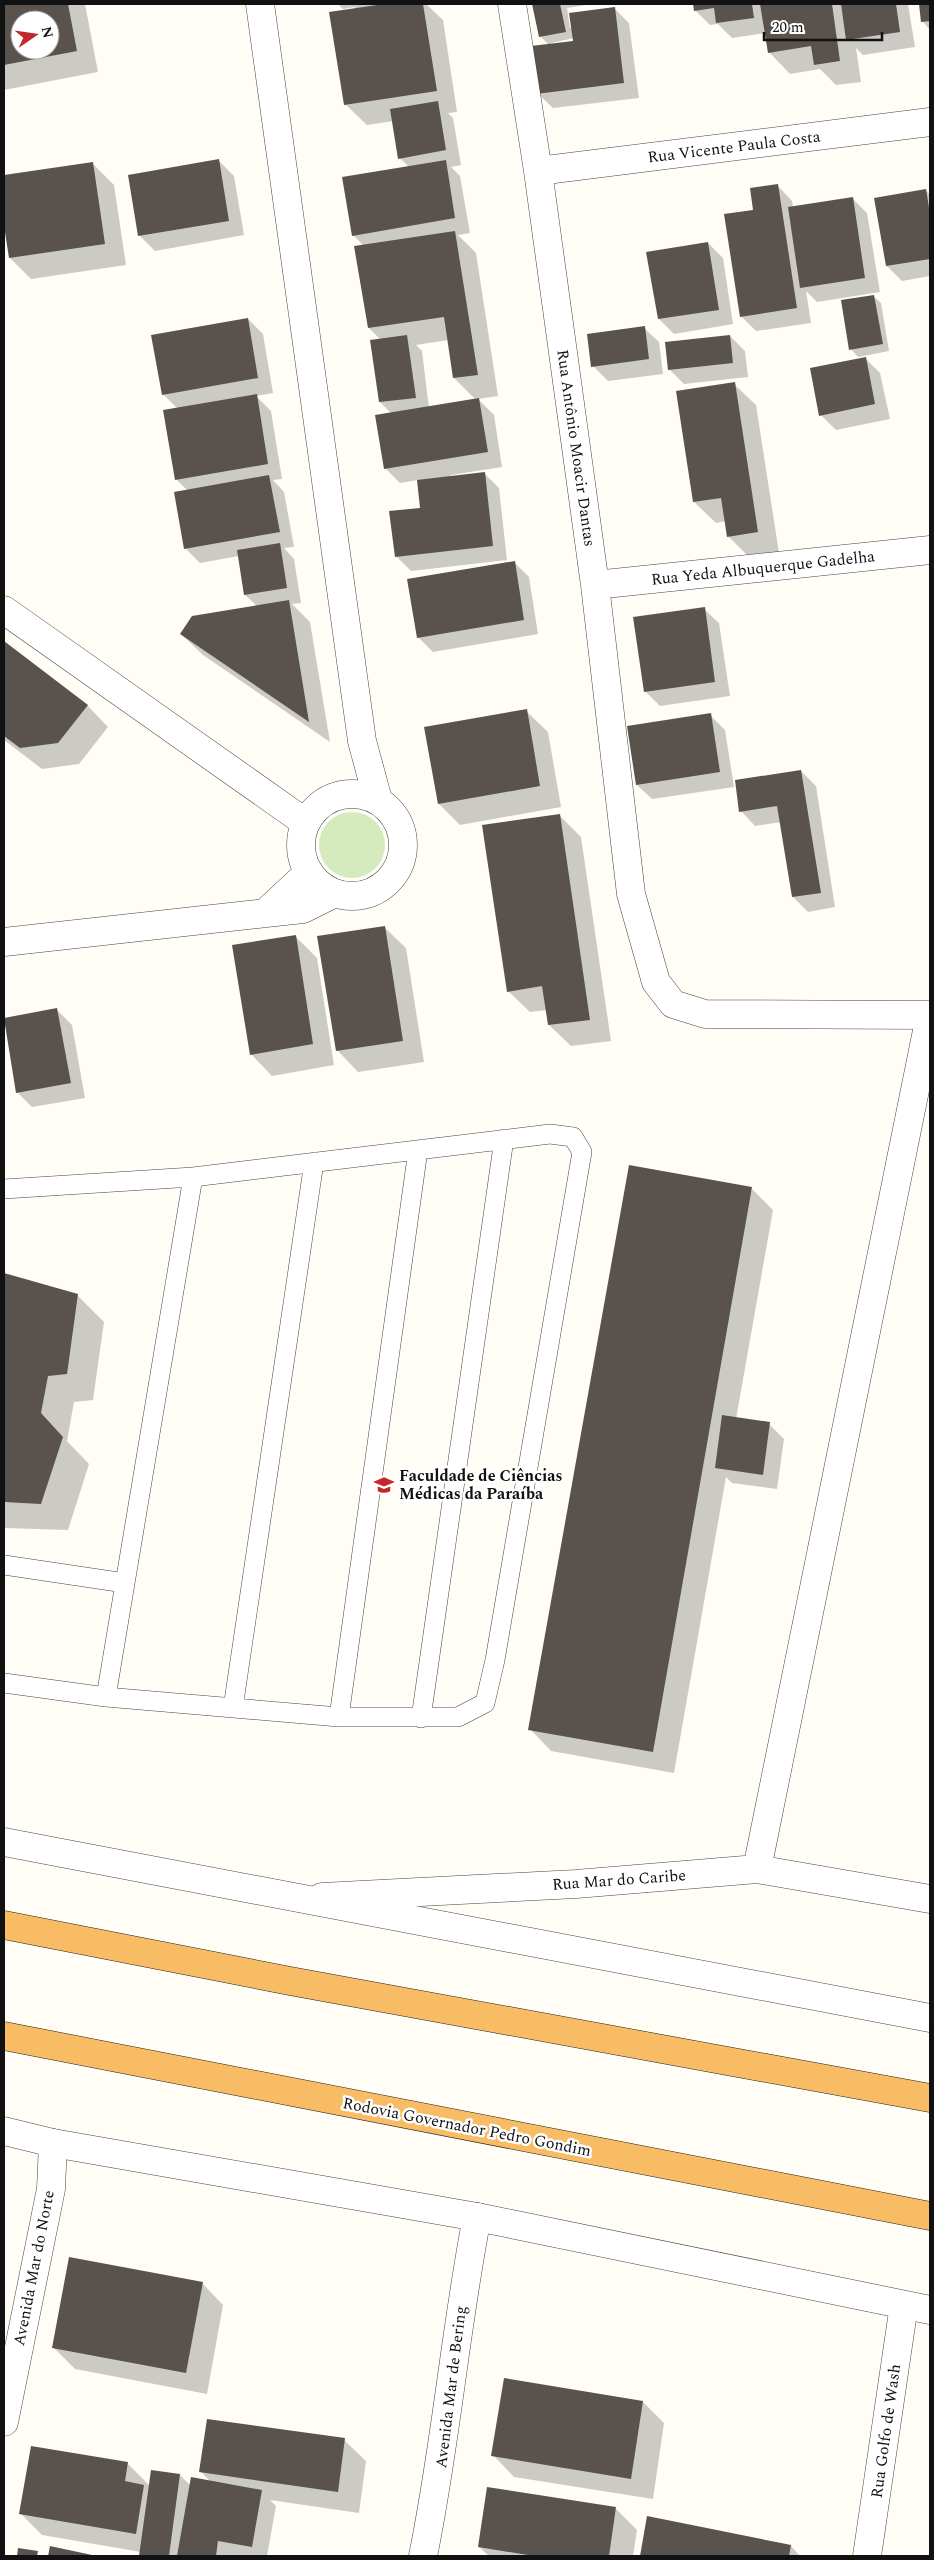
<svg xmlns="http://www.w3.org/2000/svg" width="934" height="2560" font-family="Spectral,serif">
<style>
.green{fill:#d5ebbd}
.shadow{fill:#0003;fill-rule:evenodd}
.building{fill:#5a524d;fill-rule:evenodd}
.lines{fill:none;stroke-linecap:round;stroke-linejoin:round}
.service-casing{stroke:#444;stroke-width:20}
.minor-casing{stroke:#444;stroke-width:29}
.tertiary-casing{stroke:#444;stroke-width:29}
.trunk-casing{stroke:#222;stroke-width:29}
.service{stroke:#fff;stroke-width:19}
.minor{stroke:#fff;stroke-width:28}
.tertiary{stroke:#fff;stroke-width:28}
.trunk{stroke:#f7bc64;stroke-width:28}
.labels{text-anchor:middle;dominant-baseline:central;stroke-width:5;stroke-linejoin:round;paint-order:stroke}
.street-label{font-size:16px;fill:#111;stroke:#fff}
.poi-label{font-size:16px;font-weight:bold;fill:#111;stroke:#fff;text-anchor:start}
</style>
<rect width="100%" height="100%" fill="#fffdf5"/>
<path class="green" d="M319 845a33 33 0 1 1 66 0a33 33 0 1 1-66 0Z"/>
<path class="shadow" d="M4 4H85L98 72 4 90ZM20 20H50V50H20Z
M338 4H426L443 20 457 112 448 113 453 118 461 165 451 167 460 176 470 233 458 235 476 253 498 396 478 399 494 415 502 467 451 475V477L484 473 499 488 507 560 411 571 396 556 421 509 418 480 400 483 385 468 392 414 380 402 381 340 369 328 364 246 353 235 409 167 400 158 394 121 367 125 345 104 355 10V7L343 9ZM448 340 454 378 476 400 429 408 422 351 416 345Z
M533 4H593L567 8 570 28 614 8 629 23 639 98 553 108 538 94 549 45 540 36ZM574 38V42L552 45 551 43Z
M694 4H908L915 47 863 55 856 48 861 82 836 85 820 69 790 74 769 52 766 33 732 38 718 24 710 25 695 10Z
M920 4H930V30L923 22Z
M219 161 234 176 244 235 155 251 140 236 129 176Z
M92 163 114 185 126 265 31 279 10 258 4 218V176Z
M778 186 792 201 793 207 852 198 867 213 880 292 817 302 806 291 811 323 756 331 741 316 754 211Z
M926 190 930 195V276L902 281 887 266 875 199Z
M708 243 723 258 733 324 674 334 659 319Z
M873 296 881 303 889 351 858 357 851 349Z
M248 319 263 334 273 393 256 396 271 411 282 479 273 480 284 492 294 547 284 548 294 559 301 603 292 604 310 622 330 742 203 655 181 634 257 606 245 595 239 556 200 563 185 548 188 491 176 479 178 409 163 394Z
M644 328 659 342 663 374 608 381 593 366Z
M730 336 745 351 748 377 684 384 669 369Z
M865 358 880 373 890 419 836 430 821 415Z
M734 384 756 405 779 553 750 558 728 536 726 521 716 523 694 502Z
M514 562 529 577 538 634 433 652 418 637Z
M704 609 719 623 730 696 660 706 645 691Z
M4 642 87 705 108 727 79 764 42 769 4 740Z
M526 711 548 732 561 807 460 825 439 804Z
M710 715 725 730 734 787 652 799 637 785Z
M801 771 816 786 835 907 808 912 793 897 781 822 755 826 741 811Z
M559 815 581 837 611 1041 571 1046 549 1025 547 1010 530 1012 508 991Z
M384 927 406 948 424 1062 358 1072 337 1050Z
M295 936 317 958 334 1065 272 1076 251 1054Z
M57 1010 72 1025 85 1098 32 1107 17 1092 4 1019Z
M752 1189 773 1210 736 1419 769 1424 784 1439 777 1489 732 1483 726 1477 674 1773 551 1751 530 1729Z
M4 1274 77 1295 104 1322 93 1400 74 1402 67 1441 89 1464 68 1530 4 1528Z
M202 2283 223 2305 207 2394 75 2369 54 2348Z
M643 2402 664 2423 653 2499 514 2477 493 2455Z
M344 2440 366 2461 359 2513 270 2500 276 2506 267 2556H141V2552L42 2535 21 2514 127 2463 150 2486 180 2475 191 2486 210 2481 201 2472Z
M616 2509 637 2530 633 2556H489L479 2547Z
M648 2518 791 2546 800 2556H641Z"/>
<path class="building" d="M4 4H68L77 51 4 65ZM20 20H50V50H20Z
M384 4H423L437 91 344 105 329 12Z
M532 4H560L566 32 539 37Z
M693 4H752L754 18 716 23 714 8 694 11Z
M760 4H832L840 61 814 65 811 46 768 53Z
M841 4H896L900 32 846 40Z
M919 4H930V21L921 22Z
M615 7 624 83 536 94 531 46 573 41 569 13Z
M438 101 446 150 398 159 390 109Z
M219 159 229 221 138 236 128 175Z
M446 160 455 218 352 236 342 177Z
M93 162 105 244 9 258 4 226V175Z
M778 184 797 308 740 317 724 214 753 210 750 188Z
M926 189 930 214V259L886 266 874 198Z
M853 197 865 278 800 288 788 207Z
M455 231 478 375 453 378 444 317 368 328 354 246Z
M708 242 719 310 658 319 646 252Z
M874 295 883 344 849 350 841 300Z
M248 318 258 378 162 395 151 335Z
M645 326 649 359 591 367 587 334Z
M407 335 416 398 379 402 370 340Z
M730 335 733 363 668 370 665 342Z
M866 357 875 404 819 416 810 368Z
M735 382 758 532 727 537 721 498 693 502 676 391Z
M257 394 268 464 175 480 163 410Z
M479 398 488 452 384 469 375 415Z
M485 472 493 546 395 557 389 511 420 508 417 480Z
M269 475 280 532 184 549 174 492Z
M280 543 287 588 244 595 237 550Z
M515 561 524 620 417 638 407 579Z
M289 600 309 722 180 634 192 616Z
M705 607 715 682 644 692 633 617Z
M4 641 88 705 58 743 20 748 4 736Z
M527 709 540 786 438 804 424 727Z
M711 713 720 772 636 785 627 726Z
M801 770 821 893 792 897 777 806 739 812 735 780Z
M560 814 590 1020 548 1025 542 986 507 992 482 825Z
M385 926 403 1041 336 1051 317 936Z
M296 935 313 1044 250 1055 232 945Z
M57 1008 71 1083 16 1093 4 1018Z
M629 1165 752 1187 653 1752 528 1730Z
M4 1273 78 1294 67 1374 48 1376 41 1413 63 1437 41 1504 4 1502Z
M722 1415 770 1422 763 1475 715 1468Z
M69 2257 203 2282 186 2373 52 2348Z
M504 2378 643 2401 631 2479 491 2456Z
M207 2419 345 2438 338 2492 199 2472Z
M31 2446 128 2462 125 2481 144 2485 136 2534 19 2514Z
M151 2470 180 2474 169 2556H139Z
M191 2477 262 2490 252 2547 218 2541 216 2556H177Z
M487 2487 616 2507 609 2556H534L478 2547Z
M647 2516 791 2545 789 2556H640Z
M50 2546 92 2555V2556H48Z
M18 2548 38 2551 37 2556H17Z"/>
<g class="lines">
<defs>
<path id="service" d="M4 1189 193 1177 550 1134 573 1137 582 1152 495 1660 485 1703 458 1717H339L106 1697 4 1683
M4 1565 125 1583
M106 1697 193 1177
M233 1708 314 1162
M339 1717 418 1150
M421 1718 504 1139"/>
<path id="minor" d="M260 4 362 741 378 800
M512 4 538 171 595 585 631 894 656 982 673 1004 705 1014 930 1015
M538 171 930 122
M595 585 930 550
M4 610 306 823
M301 845a51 51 0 1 1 102 0a51 51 0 1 1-102 0Z
M265 913 309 872
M4 942 303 909 335 893
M757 1869 930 1016
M322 1897 576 1884 757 1869 930 1899
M4 2422 51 2189 53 2143
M423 2556C446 2444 455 2330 477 2217
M867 2556 904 2305"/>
<path id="tertiary" d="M4 1842 930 2018
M4 2131 53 2143 477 2217 930 2310"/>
<path id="trunk" d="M4 1925 290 1981 930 2098
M4 2036 930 2216"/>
</defs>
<use href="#service" class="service-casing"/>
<use href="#minor" class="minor-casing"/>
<use href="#tertiary" class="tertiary-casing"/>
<use href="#trunk" class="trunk-casing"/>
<use href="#service" class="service"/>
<use href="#minor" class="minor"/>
<use href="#tertiary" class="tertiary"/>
<use href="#trunk" class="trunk"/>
</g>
<defs>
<symbol id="university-bare" viewBox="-9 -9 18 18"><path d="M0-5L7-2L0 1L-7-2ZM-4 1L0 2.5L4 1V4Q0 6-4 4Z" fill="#c4262e" stroke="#fff" stroke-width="2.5" paint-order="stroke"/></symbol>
</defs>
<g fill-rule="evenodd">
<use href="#university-bare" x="370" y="1471" width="28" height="28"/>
</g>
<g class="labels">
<g class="street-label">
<text transform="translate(734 147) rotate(-7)">Rua Vicente Paula Costa</text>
<text transform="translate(576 448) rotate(82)">Rua Antônio Moacir Dantas</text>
<text transform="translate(763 568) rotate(-6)">Rua Yeda Albuquerque Gadelha</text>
<text transform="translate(619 1880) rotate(-4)">Rua Mar do Caribe</text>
<text transform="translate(467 2127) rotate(11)">Rodovia Governador Pedro Gondim</text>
<text transform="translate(34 2268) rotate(-79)">Avenida Mar do Norte</text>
<text transform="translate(451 2387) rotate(-83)">Avenida Mar de Bering</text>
<text transform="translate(886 2431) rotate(-82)">Rua Golfo de Wash</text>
</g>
<g class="poi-label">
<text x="399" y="1476">Faculdade de Ciências<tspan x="399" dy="18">Médicas da Paraíba</tspan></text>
</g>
</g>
<rect width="934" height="2560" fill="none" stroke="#111111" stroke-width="10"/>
<g transform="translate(35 35) rotate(77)"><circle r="24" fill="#ffffff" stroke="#a0a0a0"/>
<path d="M0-4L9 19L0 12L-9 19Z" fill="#c4262e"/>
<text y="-8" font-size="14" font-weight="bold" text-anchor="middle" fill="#111111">N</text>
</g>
<path d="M764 32v8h118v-8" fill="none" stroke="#111111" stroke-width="2.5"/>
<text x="772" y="32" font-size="15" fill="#111111" stroke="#ffffff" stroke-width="4" paint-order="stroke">20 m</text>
</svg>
